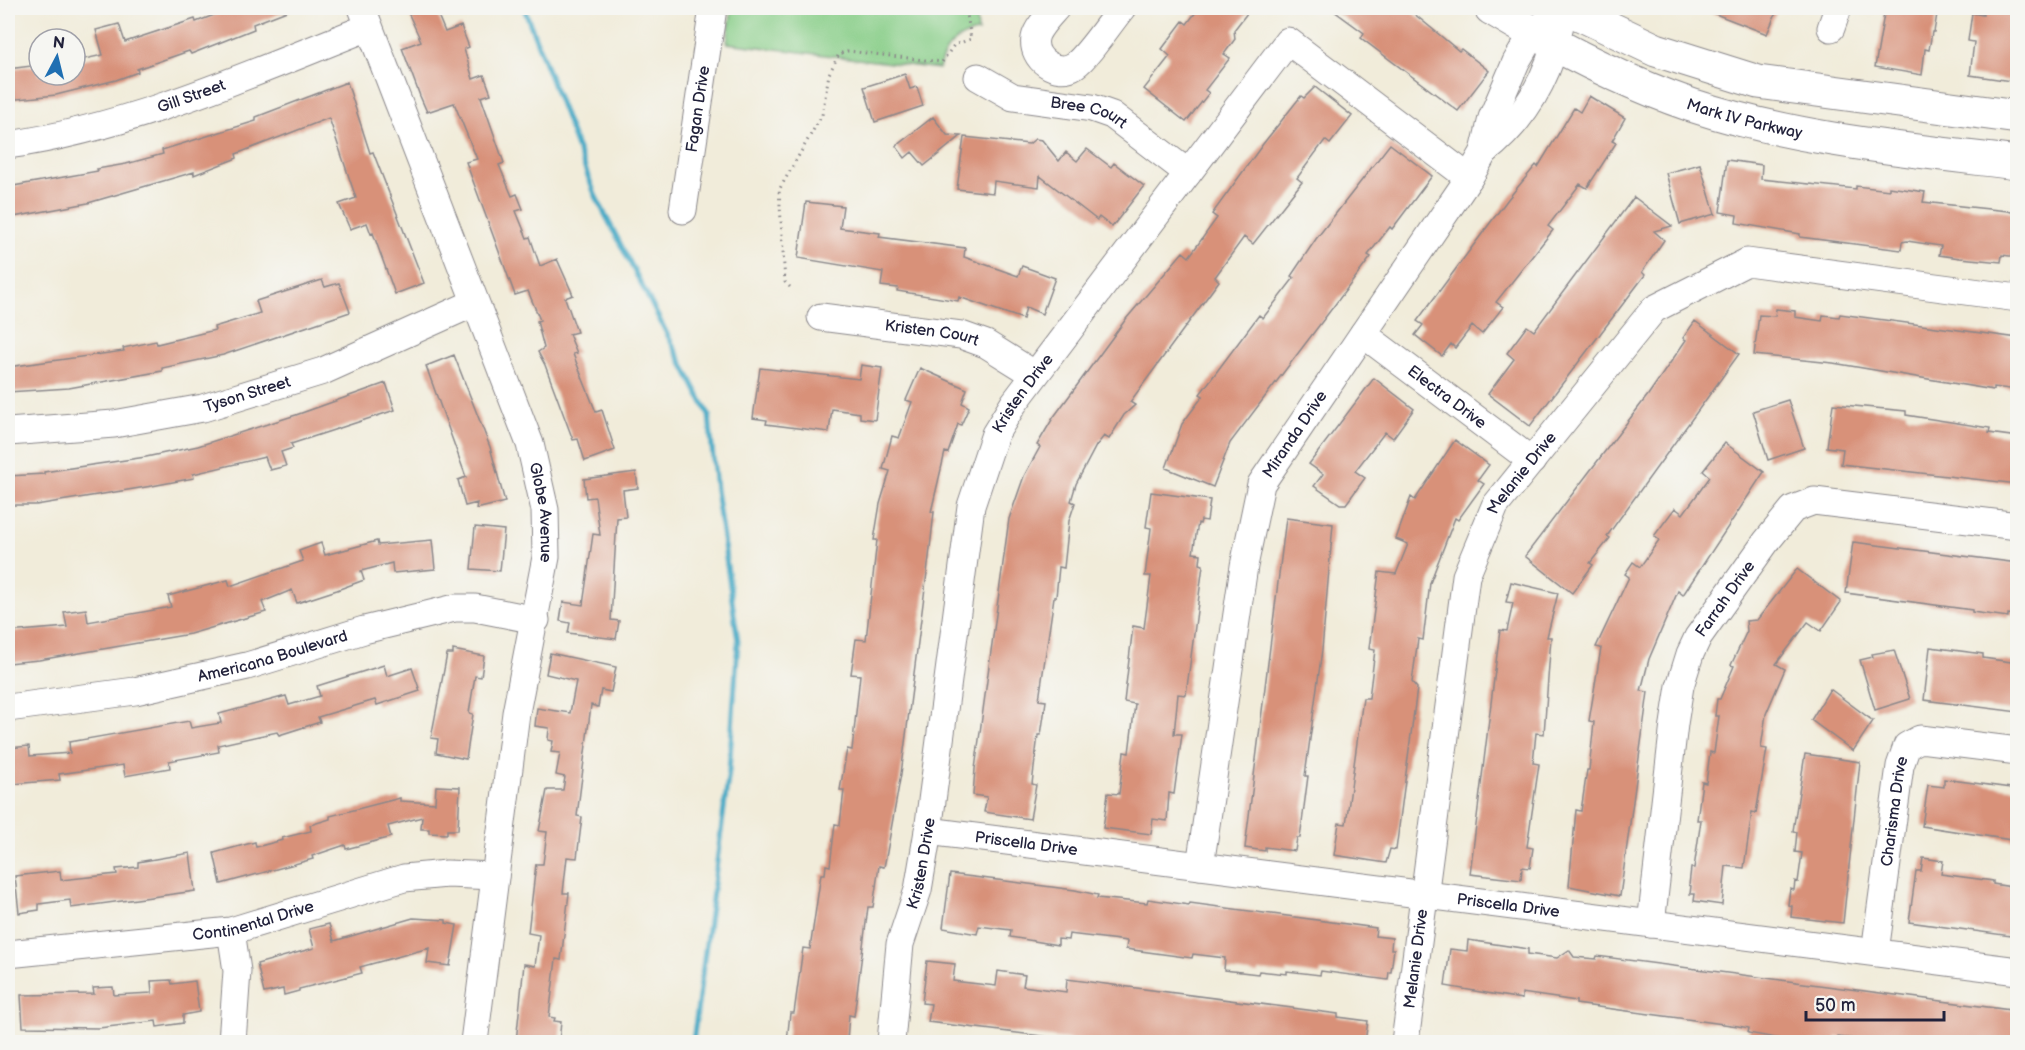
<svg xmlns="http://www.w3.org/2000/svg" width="2025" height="1050" font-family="'Balsamiq Sans',sans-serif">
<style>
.green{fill:#88ce88;stroke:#557862;stroke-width:1.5}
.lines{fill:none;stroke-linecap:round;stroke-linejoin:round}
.stream{stroke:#47aac6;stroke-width:5}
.building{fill:#d89179}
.minor-casing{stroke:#8a878a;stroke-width:29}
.major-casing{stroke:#8a878a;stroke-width:35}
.path{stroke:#8a878a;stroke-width:3;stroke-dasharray:1.5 4.5;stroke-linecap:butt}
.minor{stroke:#fff;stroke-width:27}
.major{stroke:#fff;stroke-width:33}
.labels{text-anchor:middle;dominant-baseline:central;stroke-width:5;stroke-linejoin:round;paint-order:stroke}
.street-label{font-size:16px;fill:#22223b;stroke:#f6f6f2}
</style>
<rect width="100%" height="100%" fill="#f6f6f2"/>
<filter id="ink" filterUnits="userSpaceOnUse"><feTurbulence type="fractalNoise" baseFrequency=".0167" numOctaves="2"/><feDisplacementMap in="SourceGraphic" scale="12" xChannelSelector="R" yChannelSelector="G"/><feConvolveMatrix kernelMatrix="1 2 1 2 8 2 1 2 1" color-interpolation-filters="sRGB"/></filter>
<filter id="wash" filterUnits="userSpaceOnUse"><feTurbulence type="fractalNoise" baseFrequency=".008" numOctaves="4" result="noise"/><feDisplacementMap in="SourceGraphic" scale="24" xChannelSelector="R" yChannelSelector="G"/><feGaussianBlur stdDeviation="1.35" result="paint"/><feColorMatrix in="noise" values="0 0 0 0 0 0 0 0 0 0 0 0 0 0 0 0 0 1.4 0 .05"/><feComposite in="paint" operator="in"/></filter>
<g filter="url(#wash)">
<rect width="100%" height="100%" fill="#f1ecda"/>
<path class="green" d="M732 8H976L978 32C957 35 943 48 939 69L727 43Z"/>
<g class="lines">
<path class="stream" d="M524 8 596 197 709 415 716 490 738 641 729 771 693 1042"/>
</g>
<g id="blocks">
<path class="building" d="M232 8 292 9 253 24 254 29 191 54 189 51 137 69 138 72 116 80 56 95 8 100V69L39 65V75H75V61L103 55 96 30 119 24 125 42 195 19 196 22Z
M406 8H435L445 32 461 26 469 47 464 49 473 79 484 75 491 94 481 97 504 163 499 165 512 196 517 194 523 209 516 211 527 238 530 237 540 266 557 259 573 295 565 298 577 332 569 334 577 353 573 354 596 412 602 410 615 450 585 461 578 439 573 440 545 365 538 352 544 348 537 321 540 320 528 291 515 295 466 162 477 159 454 103 427 112 420 96 402 48 421 41Z
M1199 8H1251L1234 30 1235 39 1224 54 1230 58 1205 90 1209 93 1186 122 1144 89 1170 56 1162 49 1183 21 1187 24Z
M1330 8H1407L1459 51 1461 49 1489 71 1458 111 1361 38 1364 33Z
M1700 8H1778L1767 34Z
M1885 8H1938L1934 32H1932L1929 50 1925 49 1922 75 1875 67Z
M1984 8H2018V82L1970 75 1974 42 1968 41 1972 13 1983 15Z
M905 74 910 89 917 87 923 106 875 122 864 87Z
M347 82 370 153 373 152 424 283 395 294 373 233 371 234 367 223 350 229 339 204 356 198 329 118 236 154 237 158 194 175V172L88 203 8 218V187L98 171 97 169 126 164 163 154 162 150 256 121V117Z
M1315 87 1352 116 1330 144 1325 140 1297 178 1302 182 1253 244 1244 237 1215 277 1219 281 1130 402 1135 405 1124 415 1109 439 1104 436 1096 446 1076 484 1071 501 1075 503 1069 521 1064 568 1059 567 1056 597H1054L1039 700 1046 701 1041 735H1038L1032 784 1036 785 1030 819 984 812 987 797 973 795 975 769 1009 519 1024 476 1040 447 1037 445 1053 418 1126 319 1183 252 1189 257 1217 218 1212 214 1263 144 1301 96 1304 98Z
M1589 96 1625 118 1612 141 1616 143 1587 188 1580 184 1548 226 1553 230 1496 302 1503 307 1482 334 1472 326 1455 348 1451 344 1442 356 1415 335 1423 325 1417 321 1508 199 1536 165 1538 167 1574 108 1580 112Z
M933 117 947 135 961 136 924 166 912 152 905 158 896 146Z
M964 137 1029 144 1035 139 1042 140 1059 161 1066 152 1077 161 1087 149 1111 167 1114 163 1144 186 1112 227 1099 217 1097 220 1040 176 1039 187 994 181 993 193 957 189Z
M1390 144 1432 176 1392 229 1390 227 1368 255 1371 257 1230 443 1213 487 1166 468 1182 424 1203 396 1200 394 1259 315 1263 318 1294 278 1291 276 1316 239Z
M1727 160 1762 165 1761 179 1856 189V186L1889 190V187L1925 192 1923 202 2008 211 2018 214V257L2002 255 2001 262 1960 258 1939 255 1941 246 1907 241 1902 242 1901 250 1800 237V234L1736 223 1737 215 1720 212Z
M1700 164 1715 214 1680 224 1666 173Z
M1634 197 1672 226 1654 231 1664 240 1642 272 1645 275 1530 426 1488 394 1514 359 1507 353 1527 326 1534 331Z
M806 202 843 206 840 228 880 233 879 237 965 248 964 257 1018 276 1022 266 1055 278 1042 314 1026 307 1023 319 959 297 958 301 897 291 898 288 881 286 883 272 798 258Z
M322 280 325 287 339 283 350 312 223 355 162 368V371L69 388 8 392V367L124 351 123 348 156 341 157 344 215 330 214 327 260 313 256 301Z
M1776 309 1795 311V317L1822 321 1823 315 1839 317 1840 314 2018 338V390L1994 387V390L1833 363 1754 355 1759 315 1775 316Z
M1695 321 1739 354 1607 536 1610 538 1590 563 1593 565 1572 593 1525 556 1648 395 1686 340 1683 338Z
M454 355 490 447 505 502 476 509 477 503 465 506 458 480 466 477 426 366Z
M861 365 882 368 875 420 860 418V413L832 409 829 432 766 424 767 420 753 418 760 368 859 379Z
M920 368 967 389 962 403 969 407 961 425 958 424 948 453 945 452 931 512H934L929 557 901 774 887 852 884 867 879 866 873 907H868L854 1016 849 1015 847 1040 787 1042 790 1013H794L803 948 810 949 821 874H825L826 865 830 866 835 824 840 825 844 790H840L847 749 852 750 860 675 851 674 856 639 866 640 877 540H874L880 504 890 471 883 469 892 436 899 438 912 402 906 400Z
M1374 378 1414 409 1393 438 1385 432 1355 471 1365 478 1346 504H1340L1314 486 1323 474 1309 464Z
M386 383 395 410 291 444 293 448 281 452 286 466 270 470 265 457 193 474 194 478 152 486 36 505H8V476L44 474V472L146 457 198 446 296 415Z
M1788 400 1804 448 1768 460 1753 411Z
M1833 404 1906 411V415L1990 428 1989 433 2018 437V484L1841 464 1843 449 1827 447Z
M1455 440 1489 465 1478 480 1484 484 1458 520 1455 518 1430 583 1423 640 1418 639 1412 682 1417 688 1396 850 1390 849 1386 863 1334 855 1339 823 1346 824 1363 698H1369L1375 650 1369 649 1379 572 1396 574 1408 544 1396 539 1411 497 1415 500Z
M1725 443 1764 472 1683 595 1678 591 1649 659 1641 691 1648 692 1620 896 1569 886 1576 810 1581 811 1587 770H1589L1594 722 1589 721 1601 648 1596 647 1629 577 1625 574 1633 562 1640 567 1659 540 1654 536 1675 508 1683 514 1710 477 1703 471Z
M636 472 638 488 623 490 626 517 617 518 611 620 619 621 616 639 568 633 570 623 560 621 563 602 583 605 593 534 600 535 595 497 586 498 584 479Z
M1151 492 1210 500 1207 521 1201 520 1200 524 1198 523 1193 553 1201 554 1200 564 1203 565 1186 695 1178 694 1174 734H1182L1174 794 1169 793 1167 821 1153 819 1151 834 1103 828 1108 793 1119 794 1124 752 1129 753 1135 704 1124 702 1133 626 1144 628 1151 576H1145L1151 528 1146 527Z
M1286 518 1333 524 1322 650 1305 776H1308L1300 838H1297L1295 851 1265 847V851L1245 848Z
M475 527 504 530 500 571 471 569Z
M432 540 435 569 393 573 392 563 361 571 364 580 337 590 297 603 292 590 262 602 266 612 190 634 39 660 8 663V632L67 627 64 612 86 609 88 622 171 607 168 596 228 580 230 586 303 561 299 551 321 543 325 555 377 541 378 545Z
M1853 542 2018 563V615L2008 614V617L1972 612V610L1846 593Z
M1797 569 1841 602 1821 631 1808 622 1776 664 1785 669 1766 714 1761 748 1767 749 1756 813 1752 812 1744 868 1726 866 1722 905 1694 901 1695 894H1690L1691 886 1689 885 1691 868H1694L1701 820H1697L1702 782 1706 783 1710 752 1714 753 1719 716H1715L1717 699H1720L1734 666 1731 665 1747 631 1746 621 1757 620Z
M1511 582 1558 593 1547 637H1551L1544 734 1536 733 1533 763 1539 764 1527 847 1533 848 1530 868 1522 867 1521 880 1470 874 1500 630 1507 631 1513 603 1506 602Z
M1930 647 1983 654V658L2018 663V712L1924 700Z
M453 650 484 656 481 677 475 676 469 713 473 714 466 759 436 753 438 739 431 738 447 654H453Z
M1894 650 1910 699 1875 710 1860 660 1873 657 1872 654Z
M550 653 616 667 611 692 601 690 598 707 591 705 577 816 582 817 577 858 567 857 563 893H569L561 960 556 959 549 1017 555 1018 554 1021 561 1022 559 1042H516L524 964 535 966 539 935 528 933 536 864H543L547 832 539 831 547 790H563L565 777 556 775 560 753 551 752 553 741 548 740 549 728 535 726 537 708 570 713 576 681 546 674Z
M384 665 387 676 412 668 420 691 377 705 375 700 318 717 320 722 279 735 277 732 218 745 219 752 169 761 170 768 125 776 123 765 59 774 60 780 12 784 9 748 29 746 30 756 70 753 69 742 189 721 191 728 221 723 219 714 286 696 289 705 320 696 317 686Z
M1830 689 1873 721 1853 751 1811 720Z
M1805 754 1860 762 1843 923 1791 917 1792 906 1788 905 1790 889 1794 890 1795 881 1798 882 1802 853 1795 852 1797 832 1793 831Z
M1944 779 2018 789V841L1922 826 1928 785 1944 787Z
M436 786 460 787 458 830H447V834L429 833V829H421L422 817 388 826 391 837 346 849 345 845 312 856 313 859 221 884 214 853 255 842 256 847 283 840 282 838 311 831 310 825 330 819V816L400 798V801L435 803Z
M190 853 195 891 71 908 70 900 39 904V910L19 913 15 876 60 871 61 880 117 874 116 869 138 867V862Z
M1923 858 1943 861 1941 874 1993 881V884L2018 888V937L1909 922 1916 871H1921Z
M950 874 1075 890 1098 895 1097 898 1147 903 1148 899 1189 905 1190 903 1376 928 1375 936 1392 938 1391 949H1394L1391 972H1389L1388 980 1321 971 1320 975 1287 971V974L1259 971 1258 974 1224 970 1225 958 1193 954 1192 958 1126 949 1127 941 1069 934 1068 940 1058 939V945L1010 937 1011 930 979 926 977 934 943 928Z
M413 918 446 920V923L457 925 450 966 427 963 429 948 360 967 362 973 299 989V991L284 995 283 989 264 993 257 964 314 948 309 929 329 924 334 941Z
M1468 940 1528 949V954L1557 958 1569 950 1574 957 1596 959 1597 956 2018 1011V1042H1864V1040L1837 1037 1836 1042H1798L1748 1033 1749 1028 1738 1026 1576 1004V1001L1522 993V999L1445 986 1450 949 1467 951Z
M927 961 955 964 953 981 996 986 998 971 1025 975 1023 986 1066 992 1067 979 1338 1014V1017L1368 1021 1365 1042H1089L928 1022 931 1004 922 1003Z
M171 980 172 984 195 981 199 1012 183 1015V1023L157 1027 156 1021 99 1028 23 1027 21 995 94 994 93 988 113 987 114 995 152 993 151 981Z"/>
</g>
</g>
<g filter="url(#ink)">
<use href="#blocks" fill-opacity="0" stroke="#8a878a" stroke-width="1.5"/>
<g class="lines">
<defs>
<g id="minor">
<path id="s1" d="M362 8 530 444 545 510 546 557 516 713 474 1042"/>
<path d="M1056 8C1049 16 1037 28 1035 38 1031 59 1057 77 1075 65 1088 56 1111 21 1122 8"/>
<path d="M1831 28 1838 8"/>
<path id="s2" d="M978 77 1013 97 1092 108 1112 115 1188 173"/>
<path id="s3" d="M8 145C133 127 252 73 369 27"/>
<path d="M1484 152C1526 119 1549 77 1560 25"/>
<path id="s4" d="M683 210 713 8"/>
<path id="s5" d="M821 317 961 335 986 344 1034 374"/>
<path id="s6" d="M1363 334 1532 461"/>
<path id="s7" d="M8 432 114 424 203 408 323 371 474 303"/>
<path id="s8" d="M8 708 135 691 247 666 364 630 455 608H475L536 620"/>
<path id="s9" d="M928 831 2018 971"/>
<path id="s10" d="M1200 866 1244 566 1261 484 1469 178 1484 152 1492 118 1516 62 1533 33 1563 8"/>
<path id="s11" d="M1651 924 1674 724 1680 686 1690 654 1698 637 1766 542 1793 509 1814 501 2018 526"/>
<path d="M231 931 237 971 232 1042"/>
<path id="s12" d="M1875 952 1900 766 1907 746 1920 739 2018 751"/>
<path id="s13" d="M8 954 231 931 404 878 447 874 495 876"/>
<path id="s14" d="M891 1042 900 944 918 890 928 831 971 506 995 434 1014 403 1288 41 1469 178"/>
<path id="s15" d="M1405 1042 1466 576 1495 506 1654 309 1747 262 2018 298"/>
</g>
<g id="major">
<path id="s16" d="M1491 8C1554 46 1621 81 1691 105 1796 140 1908 150 2018 163"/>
<path d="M1567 8 1656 50 1758 82 2018 117"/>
</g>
</defs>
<use href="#minor" class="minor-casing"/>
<use href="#major" class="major-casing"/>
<path class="path" d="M790 287 785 282 779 190 822 115 829 74 839 54 848 51 942 62 954 45 971 39 966 8"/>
<use href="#minor" class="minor"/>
<use href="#major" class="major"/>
</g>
</g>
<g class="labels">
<g class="street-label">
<text stroke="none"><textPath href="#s3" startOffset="190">Gill Street</textPath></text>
<text stroke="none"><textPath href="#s4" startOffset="102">Fagan Drive</textPath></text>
<text stroke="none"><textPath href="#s2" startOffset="118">Bree Court</textPath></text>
<text stroke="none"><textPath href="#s16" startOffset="278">Mark IV Parkway</textPath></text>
<text stroke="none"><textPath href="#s5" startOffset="112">Kristen Court</textPath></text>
<text stroke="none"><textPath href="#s7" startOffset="243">Tyson Street</textPath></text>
<text stroke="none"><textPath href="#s14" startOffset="668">Kristen Drive</textPath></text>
<text stroke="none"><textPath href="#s6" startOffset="105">Electra Drive</textPath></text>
<text stroke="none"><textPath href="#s10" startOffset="447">Miranda Drive</textPath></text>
<text stroke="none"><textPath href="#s15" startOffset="588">Melanie Drive</textPath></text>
<text stroke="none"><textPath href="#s1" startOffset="537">Globe Avenue</textPath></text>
<text stroke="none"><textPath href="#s11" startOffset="339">Farrah Drive</textPath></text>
<text stroke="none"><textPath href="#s8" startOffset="270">Americana Boulevard</textPath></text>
<text stroke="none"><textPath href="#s12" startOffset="142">Charisma Drive</textPath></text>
<text stroke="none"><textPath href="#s9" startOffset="99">Priscella Drive</textPath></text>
<text stroke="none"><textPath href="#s14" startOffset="182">Kristen Drive</textPath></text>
<text stroke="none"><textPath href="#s9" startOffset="585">Priscella Drive</textPath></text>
<text stroke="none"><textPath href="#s13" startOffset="248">Continental Drive</textPath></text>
<text stroke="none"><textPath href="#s15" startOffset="84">Melanie Drive</textPath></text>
</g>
</g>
<rect width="2025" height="1050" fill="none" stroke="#f6f6f2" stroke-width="30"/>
<g transform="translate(57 57) rotate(7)"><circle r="28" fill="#f6f6f2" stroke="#a1a1a9" stroke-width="1.5"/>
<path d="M0-4.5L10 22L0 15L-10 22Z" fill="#1f6fb2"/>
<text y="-9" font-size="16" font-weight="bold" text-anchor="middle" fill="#22223b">N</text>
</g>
<path d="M1806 1011v9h138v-9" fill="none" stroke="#22223b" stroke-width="3"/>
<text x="1815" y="1011" font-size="18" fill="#22223b" stroke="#f6f6f2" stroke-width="4.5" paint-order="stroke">50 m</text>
</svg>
